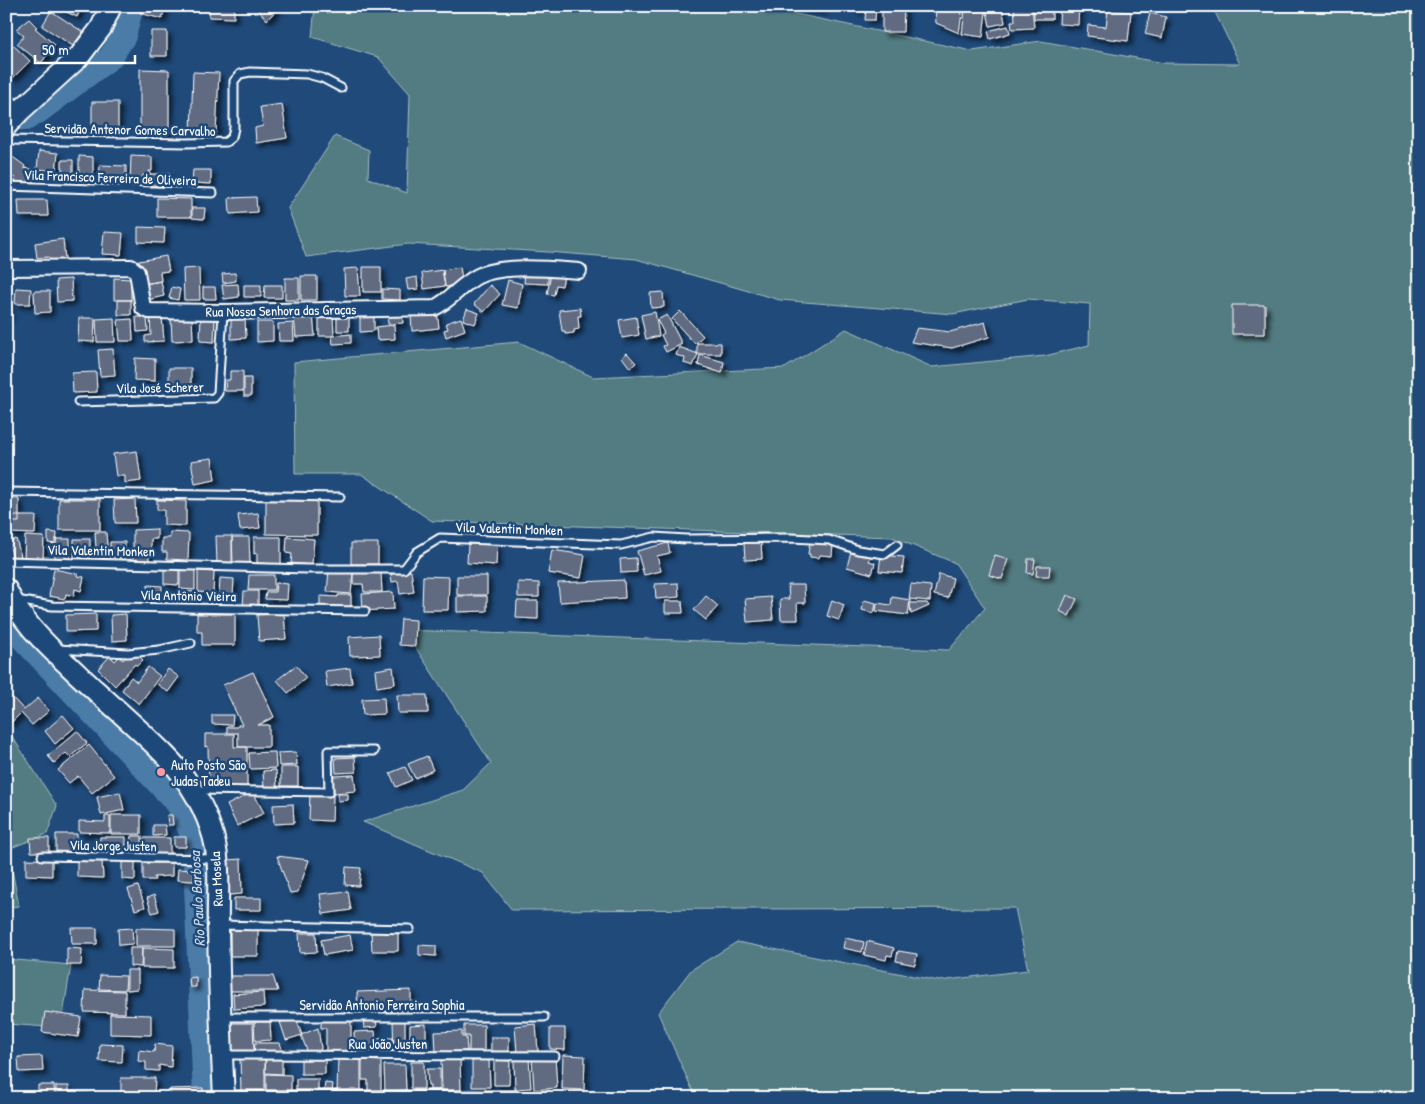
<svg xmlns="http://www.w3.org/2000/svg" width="1425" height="1104" font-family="'Patrick Hand',sans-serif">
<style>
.green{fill:#527b82;stroke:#a8bdc0}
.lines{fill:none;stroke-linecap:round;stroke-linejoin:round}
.river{stroke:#4b7ca8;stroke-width:24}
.building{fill:#606a80;stroke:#fff;filter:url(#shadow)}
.lane-casing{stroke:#fff;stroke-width:11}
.street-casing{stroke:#fff;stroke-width:18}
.secondary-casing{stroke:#fff;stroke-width:24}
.lane{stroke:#1f4a7a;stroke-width:7}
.street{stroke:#1f4a7a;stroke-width:14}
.secondary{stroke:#1f4a7a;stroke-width:20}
.poi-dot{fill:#ff9aa2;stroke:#1f4a7a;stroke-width:2}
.labels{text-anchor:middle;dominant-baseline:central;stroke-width:5;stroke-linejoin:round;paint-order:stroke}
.street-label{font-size:14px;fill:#fff;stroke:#1f4a7a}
.poi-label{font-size:14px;fill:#fff;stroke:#1f4a7a;text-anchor:start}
.water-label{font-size:15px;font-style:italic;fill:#d2dee9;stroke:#1f4a7a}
</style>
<defs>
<filter id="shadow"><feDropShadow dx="4" dy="4" stdDeviation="2.5" flood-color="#0009"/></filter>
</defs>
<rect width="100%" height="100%" fill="#1f4a7a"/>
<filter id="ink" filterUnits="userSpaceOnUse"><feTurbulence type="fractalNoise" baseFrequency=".02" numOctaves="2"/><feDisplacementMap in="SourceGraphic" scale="10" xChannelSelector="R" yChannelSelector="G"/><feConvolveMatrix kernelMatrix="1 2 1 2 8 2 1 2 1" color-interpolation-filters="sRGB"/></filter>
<g filter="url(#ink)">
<path class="green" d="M315 6H758L972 51 1041 41 1164 63 1240 64 1212 6H1419V1098H696L658 1013 691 970 737 942 939 981 1028 970 1015 908 512 910 483 873 363 822 463 790 491 763 404 630 949 650 985 608 955 563 892 537 432 521 361 474H295L294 362 519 342 593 377 785 368 846 329 932 367 1045 356 1089 345 1090 304 1028 299 953 314 780 300 636 259 548 252 408 244 306 257 288 208 335 136 369 150 368 178 407 193 410 94 378 57 312 37Z
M6 727 57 806 47 834 8 849 19 906 6 908Z
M6 959 71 965 61 1028 6 1024Z"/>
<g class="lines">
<path class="river" d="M21 118 26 119 38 112 110 58 124 36 132 6
M6 621 178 804 194 839 205 1098"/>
</g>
<path class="building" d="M54 6H82L77 17Z
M142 6H165L162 19 140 13Z
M210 6H234V18L209 17Z
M262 6H280L267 20 258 10Z
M764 6H793V8L764 9Z
M795 6H823V10L794 9Z
M853 6H876L875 20H865L866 10 852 9Z
M882 6H904L903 32H882Z
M935 6H963L959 33 936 23Z
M1002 6 1005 23 990 26 986 7Z
M1014 6H1032L1034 28 1012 29 1011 21H1015Z
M1034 6H1052V19H1034Z
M1060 6H1079L1078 25 1059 24Z
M965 9 986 11 983 37 962 34Z
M1108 10 1131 12 1128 41 1087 36 1088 25 1106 27Z
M51 11 83 32 73 46 42 26Z
M1150 13 1166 17 1162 38 1145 34Z
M29 19 37 27 35 28 55 45 41 63 17 44 24 36 16 29Z
M1008 26 1010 33 990 39 988 31Z
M151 31H167V56H151Z
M13 45 30 61 13 78 6 72V52Z
M140 69 169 70V133H140Z
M193 72 219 73 216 133 191 132Z
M92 102H118V131H92Z
M282 104 287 138 256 143 255 128 263 126 260 107Z
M39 151 58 153 56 171 37 169Z
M6 152 25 166 24 168 36 170 34 185 14 182 15 178 6 172Z
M79 156 93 157V181H79Z
M131 156 152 157V171H149V175H143L142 185H130Z
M62 160H73V174H62Z
M100 165 126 166V182L99 181Z
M193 170H211V184L192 183Z
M150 174H170V186L150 185Z
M256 197 257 212 230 214 229 198Z
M157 198 191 199V217H157Z
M18 200H47L48 216H19Z
M192 208H205L204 219 192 218Z
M138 227 165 228 164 243 138 242Z
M104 232 123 233 121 255 102 254Z
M63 239 65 259 51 262 49 257 37 258 35 243Z
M166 256 169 271 160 272 161 281 144 284 139 261Z
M363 267H381V292H363Z
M460 267 463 285 445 287 443 270Z
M199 268 200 300H184L183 269Z
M358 268 360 296H345L344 269Z
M442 270 445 286 424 289 422 273Z
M525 271 548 273V284L524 283Z
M235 273 236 281 223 283 222 274Z
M551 274 564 276 562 286 556 285 554 295 547 294Z
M301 276H317V300H301Z
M417 277 418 289 408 290 406 279Z
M114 278 131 279V300H114Z
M285 278H299V300H285Z
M71 279 72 301 57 302 56 280Z
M508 280 522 284 518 308 502 305Z
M161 281 164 296 147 300 144 284Z
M6 283H8L9 317 6 318Z
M238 284 239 297 224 299 222 285Z
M244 285H261V297H244Z
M265 285H282V298H264Z
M490 285 500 294 484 312 474 304Z
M172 287 180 289 178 300 169 298Z
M203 287H215L216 299H203Z
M16 288 31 289 30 304H15Z
M382 289 400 290V300L382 299Z
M34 291H50V312L35 313Z
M663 292 664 307 651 308 650 293Z
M118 300H131V315H118Z
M1232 305H1265V334H1232Z
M580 308 581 316H578L579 329 574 330V333L565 334V331H562L559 310Z
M467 309 479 313 475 324 463 320Z
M437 311 439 328 412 331 411 314Z
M680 311 703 336 695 344 672 319Z
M402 312 403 323 388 324 387 313Z
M655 312 659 336 646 339 641 315Z
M313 315 315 336 296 337 294 316Z
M667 315 682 344 666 352 663 346 666 345 661 335 664 333 657 320Z
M150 316H162L164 341 145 342V336L151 335Z
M192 316 193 340 172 341 171 317Z
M201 316 215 317 214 342 200 341Z
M319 316H333L334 336H319Z
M337 316H349V331H337Z
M360 316H374V331L360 332Z
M136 317H147L148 331 137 332Z
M636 317 639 335 622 338 619 320Z
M79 318H95L94 342 78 341Z
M114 318 115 342H97L96 319Z
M461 318 465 330 446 337 444 330 448 329 446 323Z
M132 319 133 341H120L118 320Z
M231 319H245L246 338 231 339Z
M257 322H273V341L257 342Z
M985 322 989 337 952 348 911 342 917 328 950 332Z
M293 323 294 341H279L278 324Z
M394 325 395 339 377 340 376 327Z
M351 334V343L333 344 332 336Z
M697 343H721V354H697Z
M679 347 698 354 693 366 684 363 685 358 676 355Z
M113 349 115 375 100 376 98 350Z
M627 353 636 363 630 368 622 357Z
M700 355 724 362 722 373 698 365Z
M135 358 155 359V381L134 380Z
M169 368H191V391L169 390Z
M230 371H243V391H225L226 380H230Z
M96 372 97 392 73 393 72 373Z
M244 378H251V396H244Z
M137 451 141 481 125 483V476H116L113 454Z
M212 458 215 480 195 484 191 461Z
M6 498 19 499V522H6Z
M59 499H100V530H59Z
M135 499 136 523H115L114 500Z
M157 500 186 501V526L164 525V510H157Z
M266 500H317V535L266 534Z
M258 513 260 528 240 530 238 515Z
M10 516H36L35 534 9 533Z
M157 529V539H151V549L133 550V530Z
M48 532 57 533 56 544 48 543Z
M95 532H106L107 546H102V549H96Z
M170 532 189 533 188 560 167 559V552H162V538H170Z
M25 536 44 537 43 559 24 558Z
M216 536H232V564H217Z
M232 537H249L250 563H233Z
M254 537H281V564L257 563V553L254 554Z
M287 537 314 539 312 565 291 563 292 554 286 553Z
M16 539 21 556 13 558 8 542Z
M55 539H70V560L55 559Z
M74 539H90V558H74Z
M810 541 833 544 832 556 820 555 819 558 810 557V554H808Z
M110 542H125V558L110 557Z
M761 542 762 559 745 560 744 543Z
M351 543H378V564H351Z
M668 543 670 553 657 556 661 571 644 575 637 551Z
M468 544 497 545 496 565 467 563Z
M102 548H109V558H102Z
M552 550 585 555 581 578 548 573Z
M133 551H149V563L132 562Z
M851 551 871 557 869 561 875 563 872 574 847 567Z
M881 555 904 557 902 573 879 571Z
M995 555 1008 559 1002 579 989 575Z
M636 558 637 572 621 573 620 559Z
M1028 559H1035L1033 574 1027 573Z
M1037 566H1050L1049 576H1036Z
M164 568 179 569V585L164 584Z
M54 569 78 574 77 576 84 577 81 591 75 589 74 596 66 594 65 599 49 596Z
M180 570H195V590L180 589Z
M329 570 353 573 351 594 327 592Z
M198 571 214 572 213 593 198 592Z
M411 571 414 592 400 594 398 581 392 582 391 574Z
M353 573H381L382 592H364L363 584H353Z
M939 574 953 578 948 598 934 595Z
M249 575H274V590H248Z
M423 576 449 577 448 610H422Z
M457 576H487V595H457Z
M220 578 234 579 233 597 219 596Z
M624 580 625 598 560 602 558 583Z
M518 582 539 583V597H518Z
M276 583 288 584 287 600 265 599 266 592H275Z
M678 583 679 597 656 599 655 584Z
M911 584 931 586 930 601 909 599Z
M148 585 162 586 161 606 146 605Z
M788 585H804L805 603H797L798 620H781L780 599H789Z
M244 591H258V607H243Z
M183 592H193V605H183Z
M393 592 394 609 363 611 362 594Z
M338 595H351V610H320V596L338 597Z
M1067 595 1077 599 1069 616 1060 611Z
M457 596H487V611L457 612Z
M706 596 718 606 706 620 694 610Z
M771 597 773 620 747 622 745 599Z
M892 597 910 600 908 615 876 611 877 603 891 605Z
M832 600 844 605 839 620 827 616Z
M864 600 876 603 874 613 862 610Z
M517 601H538V619L516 618Z
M665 601H682L683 613H665Z
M910 603H927L929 606 911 614Z
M96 614V631L66 632V615Z
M126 614 127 640 112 641 111 615Z
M197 614H235V645H202V632H197Z
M284 614 286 639 259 641 257 615Z
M401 619 416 620 415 646 399 645Z
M379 635 380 655 350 656 349 637Z
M137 654 143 660 137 666 135 664 115 686 98 669 110 656 115 661 119 657 123 660 128 655 132 658Z
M296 665 306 678 288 693 277 680Z
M148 667 160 676 139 704 122 690 131 677 137 682Z
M393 667 395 684 377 687 375 670Z
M350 668 352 683 327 687 325 671Z
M168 669 179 677 168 692 157 684Z
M253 672 274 717 258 725H269V747H238V733H227V727H238V725H242L223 685Z
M10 695 24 710 38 698 49 711 32 725 21 713 10 724 6 720V698Z
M397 695H427L428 713H398Z
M384 698 385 714 363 715 362 699Z
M63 715 74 728 55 744 45 731Z
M212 715H233L232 725 212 724Z
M77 731 87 743 70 757 66 753 54 763 48 756Z
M205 734H234V747H247V787H209L208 746 205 747Z
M89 745 114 776 92 793 78 776 69 783 58 770Z
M275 752 276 768 250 769 249 753Z
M296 752 297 765 279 766 278 753Z
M427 756 433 770 415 778 408 764Z
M355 757 356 772 336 773 335 758Z
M281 767H298V786H281Z
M405 767 412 780 396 787 390 773Z
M276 770 277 790H264L263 771Z
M354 775 356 791 334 793 333 776Z
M120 792 124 810 101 815 97 797Z
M253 792 264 813 237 826 227 805Z
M310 793 333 795 332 821 309 820Z
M338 794H348V800L338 801Z
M293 804 294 823 274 824 273 805Z
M111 815H141V834H111Z
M167 815H172L173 825H168Z
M105 816H110V833L79 832V821L105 822Z
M153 825H165L166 835 153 836Z
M56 834H77V854H56Z
M131 836H142V855H130Z
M100 837H126V853L99 852Z
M174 837H186V847H174Z
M30 838H49V852H31Z
M144 838H170V854H144Z
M277 856 309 860 298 892 290 893Z
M26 859 52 860V876L26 875Z
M77 859 102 861 103 878 77 877Z
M241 859 242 894 228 895V860Z
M122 860H135V880L122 879Z
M143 863H172V876L154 877 155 880H143Z
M346 867 361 868 359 886 345 885Z
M178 869 194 870V881L177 880Z
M138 886 145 907 135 910 128 889Z
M348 891 351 910 323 914 320 894Z
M154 895 159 911 152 913 147 898Z
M234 898H261V910H234Z
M71 928H97V944H72Z
M132 928 133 944 119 945 118 929Z
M136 928 175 929V946H136Z
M230 928H258V956H230Z
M371 931H398V951H372Z
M299 933H316L317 952 300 953Z
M350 935 353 950 324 955 321 940Z
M845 938 864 942 862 952 843 948Z
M867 941 894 948 892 956 887 955 886 960 864 955Z
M419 945 436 946V956L419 955Z
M67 948 82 949 81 965H67Z
M130 948H142L141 967 130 966Z
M142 948 174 949V968H142Z
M898 951 917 954 915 965 896 961Z
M127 970H138V989L127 990Z
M100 975 126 976 125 990 99 989Z
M229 976H273L278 991H229Z
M196 977V987H190L189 978Z
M85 990 125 991V1013L84 1012Z
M411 990V1010L358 1012 357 992Z
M263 992 264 1007 234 1009 233 994Z
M45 1012 81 1017 78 1037 42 1032Z
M110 1014 151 1015V1035L110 1034Z
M376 1019 377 1027 364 1028 363 1020Z
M297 1021 302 1035 286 1040 280 1022Z
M321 1021H351V1054H326V1028H321Z
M393 1021H405V1053L394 1054Z
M254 1022H270L271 1040 255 1041Z
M230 1023H253L254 1054H231Z
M426 1024V1048H410V1025Z
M536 1024 538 1052 517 1053 515 1026Z
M464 1025H484V1053H469V1036H464Z
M318 1028 321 1048 320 1051 308 1053 301 1035Z
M550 1028H565V1050L550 1049Z
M375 1031 376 1046 355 1047 354 1032Z
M462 1031V1037H466L467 1051 436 1052 435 1032Z
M491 1037H509V1053H491Z
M379 1038H393V1052L379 1053Z
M255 1043H280L284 1055 254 1054Z
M100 1044 123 1045 122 1062 99 1061Z
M155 1044 172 1046 171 1067 159 1065V1071L146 1070V1062L138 1061 139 1050 154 1052Z
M563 1055 585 1056 584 1090 562 1089Z
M42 1056 43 1071 19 1072 18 1057Z
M555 1056 557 1088 534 1090 532 1057Z
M266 1058 282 1059V1074L265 1073Z
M301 1058H325V1074H301Z
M529 1058 531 1088 515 1089 514 1059Z
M240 1059H265V1091H241Z
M338 1059H361V1092H337Z
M441 1059H460L461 1091H442Z
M362 1060 381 1061V1093L368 1092V1080H362Z
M489 1060 490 1087H472V1061Z
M494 1060 510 1061 509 1085H494Z
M411 1062H424V1089H411Z
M384 1065H405L406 1090 385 1091Z
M427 1069H440V1090H430V1086H428Z
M266 1074 291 1075V1092H266Z
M121 1078H155L154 1096 121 1095Z
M296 1079H318V1092H296Z
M325 1083 333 1084 332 1092 324 1091Z
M38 1085H54L55 1098H38Z
M56 1086H69V1098H56Z
M203 1088V1098H160V1095H170V1089Z
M78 1092 101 1094V1098H77Z
M533 1097H568V1098H533Z"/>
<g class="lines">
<defs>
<path id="lane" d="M6 140 186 143 226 142 232 137 234 128V81L240 74 250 72 307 74 322 78 341 88
M6 186 213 193
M78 402 214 398 218 393 223 312
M6 492 340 497
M6 561 308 569H404L417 552 440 538 621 545 654 537 686 539 792 538 829 540 858 550 885 554 897 545
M16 600 52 606 365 611
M58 649 128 653 159 650 191 643
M197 790 329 792 328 751H374
M42 856 216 859
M220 925 410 929
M222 1017H544
M222 1055 555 1056
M225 1095H515"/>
<path id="street" d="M6 101 20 111
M6 268 131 267 137 272 143 308 149 311 223 312 434 308C451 300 462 284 478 276 502 264 552 269 579 271"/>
<path id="secondary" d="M6 126 20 111 78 58 101 28 111 6
M6 589C20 619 44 643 68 665 98 694 131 721 160 750 183 772 201 799 211 829 222 860 217 895 218 927 219 984 221 1041 224 1098"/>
</defs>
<use href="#lane" class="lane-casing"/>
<use href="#street" class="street-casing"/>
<use href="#secondary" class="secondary-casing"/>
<use href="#lane" class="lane"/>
<use href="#street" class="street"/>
<use href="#secondary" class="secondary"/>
</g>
</g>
<circle class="poi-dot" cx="161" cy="772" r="5"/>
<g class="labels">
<g class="street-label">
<text transform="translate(130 129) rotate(1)">Servidão Antenor Gomes Carvalho</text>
<text transform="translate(110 177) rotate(2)">Vila Francisco Ferreira de Oliveira</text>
<text transform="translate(281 310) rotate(-1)">Rua Nossa Senhora das Graças</text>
<text transform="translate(160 387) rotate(-1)">Vila José Scherer</text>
<text transform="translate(509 528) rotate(2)">Vila Valentin Monken</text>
<text transform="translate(101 550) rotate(1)">Vila Valentin Monken</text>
<text transform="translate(188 595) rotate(1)">Vila Antônio Vieira</text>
<text transform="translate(113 845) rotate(1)">Vila Jorge Justen</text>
<text transform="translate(216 879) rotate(-93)">Rua Mosela</text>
<text x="382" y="1004">Servidão Antonio Ferreira Sophia</text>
<text x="388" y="1043">Rua João Justen</text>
</g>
<g class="poi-label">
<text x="171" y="764">Auto Posto São<tspan x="171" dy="16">Judas Tadeu</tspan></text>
</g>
<g class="water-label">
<text transform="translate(197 899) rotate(-93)">Rio Paulo Barbosa</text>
</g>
</g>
<rect width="1425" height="1104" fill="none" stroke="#1f4a7a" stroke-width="25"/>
<rect x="12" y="12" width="1400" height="1079" fill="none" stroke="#fff" stroke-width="2" filter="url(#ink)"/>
<path d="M35 55v8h100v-8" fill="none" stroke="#ffffff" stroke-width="2.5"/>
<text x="42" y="55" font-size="15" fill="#ffffff" stroke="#1f4a7a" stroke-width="4" paint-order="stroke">50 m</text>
</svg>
